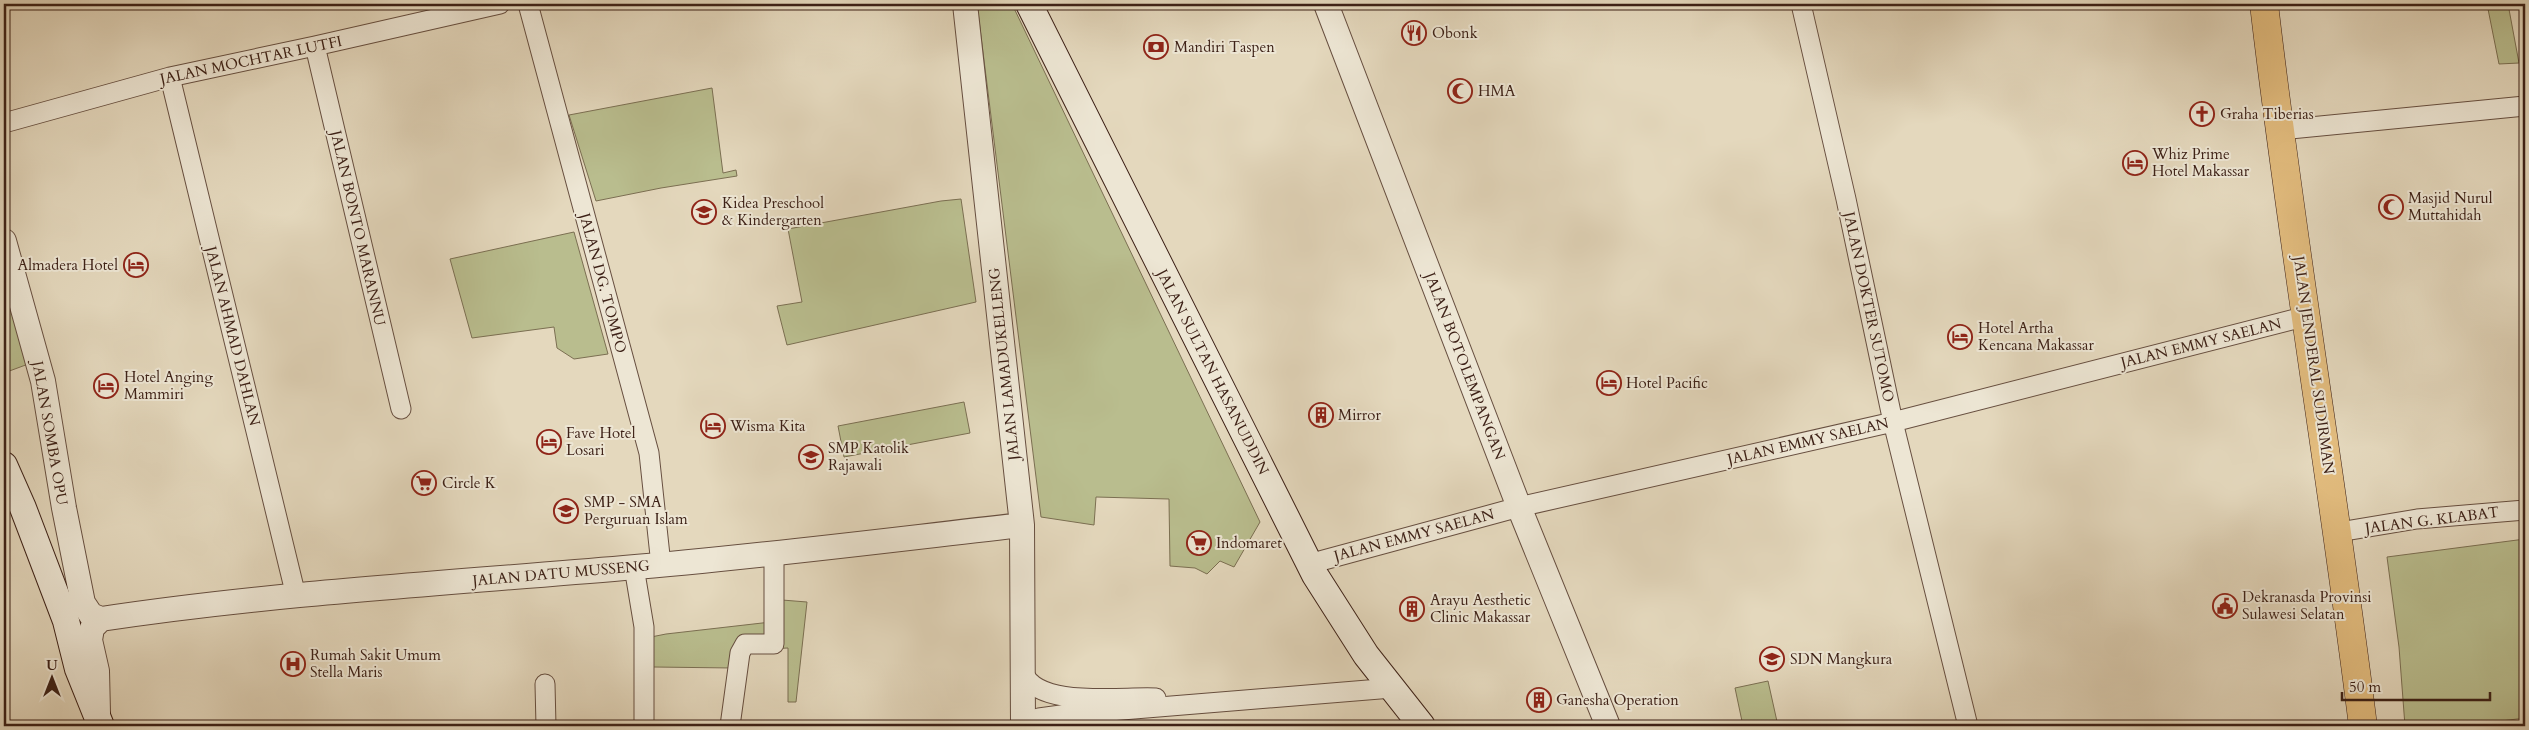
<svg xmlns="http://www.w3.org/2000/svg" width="2529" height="730" font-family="Cardo,serif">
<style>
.green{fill:#b9bd8e;stroke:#7b6f52}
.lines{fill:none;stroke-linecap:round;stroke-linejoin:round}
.minor-casing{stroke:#674f40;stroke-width:21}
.tertiary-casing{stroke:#674f40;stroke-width:26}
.secondary-casing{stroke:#3d2117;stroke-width:28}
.primary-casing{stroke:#3d2117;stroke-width:29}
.minor{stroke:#ede6d4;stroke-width:19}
.tertiary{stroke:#ede6d4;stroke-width:24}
.secondary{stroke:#ede6d4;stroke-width:26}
.primary{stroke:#e2bc7e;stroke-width:28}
.labels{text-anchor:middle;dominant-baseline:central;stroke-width:4;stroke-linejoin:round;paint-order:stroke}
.poi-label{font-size:15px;fill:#3d2117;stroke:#ede6d4;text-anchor:start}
.street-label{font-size:15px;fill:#3d2117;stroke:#ede6d4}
</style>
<rect width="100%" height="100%" fill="#e4d8bd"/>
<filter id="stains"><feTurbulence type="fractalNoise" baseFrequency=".004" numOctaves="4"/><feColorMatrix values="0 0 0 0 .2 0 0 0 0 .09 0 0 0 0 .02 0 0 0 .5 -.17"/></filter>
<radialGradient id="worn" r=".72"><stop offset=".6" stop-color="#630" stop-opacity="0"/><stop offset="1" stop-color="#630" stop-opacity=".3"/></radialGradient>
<path class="green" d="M977 4H1012L1260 522 1234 567 1220 561 1207 574 1195 568 1170 566 1169 499 1096 497 1094 525 1041 517Z
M2487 4H2508L2519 63 2499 64Z
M712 88 723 173 736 170 737 176 661 188 596 201 569 115Z
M961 199 976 302 787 345 777 306 802 302 788 229 941 201Z
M574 232 608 354 574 359 557 348 554 327 472 338 450 259Z
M4 277 31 363 4 373Z
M964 402 970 433 844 457 838 426Z
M2525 539V718L2461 726H2405L2399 647 2387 557Z
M782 600 807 602 796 702H788V648L746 650 732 668 654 667 639 669 646 638 666 634 771 622Z
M1768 681 1778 726H1743L1735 688Z"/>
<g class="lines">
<defs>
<path id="minor" d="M528 4 649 453 661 565
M1801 4 1846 199 1893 422 1968 726
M315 46 401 409
M170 77 296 596
M4 123 170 77 315 46 500 4
M2280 130 2525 106
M2339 532 2417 519 2525 510
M1309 564 1519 507 1893 422 2307 316
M634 567 644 627V726
M1023 672C1037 709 1122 696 1156 698
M545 684 546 726
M730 726 740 653 745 644H774V553
M1028 726 1039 718 1061 715 1392 688"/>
<path id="tertiary" d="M965 4 1022 525 1023 726
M1326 4 1519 507 1608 726
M4 241 43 381 64 508 83 603 91 615 101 619
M101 619C274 593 450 583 624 568 757 557 889 540 1022 525
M98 713 97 671 90 640 92 628 101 619"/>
<path id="secondary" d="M1029 4 1315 575 1366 655 1422 726
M4 465 23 508 66 621 78 669 101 726"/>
<path id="primary" d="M2264 4C2292 245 2333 485 2363 726"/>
</defs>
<use href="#minor" class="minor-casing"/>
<use href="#tertiary" class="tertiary-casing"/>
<use href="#secondary" class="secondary-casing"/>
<use href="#primary" class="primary-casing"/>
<use href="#minor" class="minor"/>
<use href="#tertiary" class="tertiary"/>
<use href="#secondary" class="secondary"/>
<use href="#primary" class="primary"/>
</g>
<defs>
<symbol id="restaurant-ring" viewBox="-11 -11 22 22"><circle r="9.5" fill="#ede6d4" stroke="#8f2418" stroke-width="1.5"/><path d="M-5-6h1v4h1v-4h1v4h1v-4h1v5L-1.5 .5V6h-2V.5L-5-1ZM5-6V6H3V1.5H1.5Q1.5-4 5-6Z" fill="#8f2418"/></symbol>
<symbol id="bank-ring" viewBox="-11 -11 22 22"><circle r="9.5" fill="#ede6d4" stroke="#8f2418" stroke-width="1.5"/><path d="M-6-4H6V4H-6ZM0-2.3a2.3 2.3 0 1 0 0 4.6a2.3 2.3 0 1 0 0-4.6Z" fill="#8f2418"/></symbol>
<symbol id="mosque-ring" viewBox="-11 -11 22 22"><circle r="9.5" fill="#ede6d4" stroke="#8f2418" stroke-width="1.5"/><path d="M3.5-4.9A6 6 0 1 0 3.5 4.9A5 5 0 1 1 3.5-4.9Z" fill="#8f2418"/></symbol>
<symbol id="church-ring" viewBox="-11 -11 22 22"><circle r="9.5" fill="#ede6d4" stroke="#8f2418" stroke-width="1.5"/><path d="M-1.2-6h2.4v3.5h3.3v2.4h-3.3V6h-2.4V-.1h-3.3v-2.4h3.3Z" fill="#8f2418"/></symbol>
<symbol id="hotel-ring" viewBox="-11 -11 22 22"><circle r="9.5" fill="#ede6d4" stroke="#8f2418" stroke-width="1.5"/><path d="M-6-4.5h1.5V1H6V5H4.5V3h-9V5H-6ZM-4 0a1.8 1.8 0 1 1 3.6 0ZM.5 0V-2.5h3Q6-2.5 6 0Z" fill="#8f2418"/></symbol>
<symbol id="school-ring" viewBox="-11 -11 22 22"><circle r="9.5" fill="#ede6d4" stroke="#8f2418" stroke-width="1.5"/><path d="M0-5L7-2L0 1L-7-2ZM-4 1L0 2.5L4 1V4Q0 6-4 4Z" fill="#8f2418"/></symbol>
<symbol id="building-ring" viewBox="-11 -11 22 22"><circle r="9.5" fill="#ede6d4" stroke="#8f2418" stroke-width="1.5"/><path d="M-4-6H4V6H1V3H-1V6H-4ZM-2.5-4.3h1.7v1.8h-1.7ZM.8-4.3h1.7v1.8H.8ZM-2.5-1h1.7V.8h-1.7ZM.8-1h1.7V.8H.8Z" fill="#8f2418"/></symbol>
<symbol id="supermarket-ring" viewBox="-11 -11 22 22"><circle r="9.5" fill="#ede6d4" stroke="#8f2418" stroke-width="1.5"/><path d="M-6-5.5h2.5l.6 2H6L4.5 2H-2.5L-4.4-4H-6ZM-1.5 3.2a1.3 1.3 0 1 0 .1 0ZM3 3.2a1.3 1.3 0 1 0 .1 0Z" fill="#8f2418"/></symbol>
<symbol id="civic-ring" viewBox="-11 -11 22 22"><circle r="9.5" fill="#ede6d4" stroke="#8f2418" stroke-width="1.5"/><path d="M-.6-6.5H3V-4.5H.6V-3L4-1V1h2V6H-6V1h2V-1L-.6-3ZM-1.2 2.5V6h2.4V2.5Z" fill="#8f2418"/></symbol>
<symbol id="hospital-ring" viewBox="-11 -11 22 22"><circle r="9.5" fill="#ede6d4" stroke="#8f2418" stroke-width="1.5"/><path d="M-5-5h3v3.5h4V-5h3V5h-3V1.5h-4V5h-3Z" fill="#8f2418"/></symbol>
</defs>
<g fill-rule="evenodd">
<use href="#restaurant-ring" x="1400" y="19" width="28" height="28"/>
<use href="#bank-ring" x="1142" y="33" width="28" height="28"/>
<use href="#mosque-ring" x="1446" y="77" width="28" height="28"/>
<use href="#church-ring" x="2188" y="100" width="28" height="28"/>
<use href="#hotel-ring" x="2121" y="149" width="28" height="28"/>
<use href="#mosque-ring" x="2377" y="193" width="28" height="28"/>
<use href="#school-ring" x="690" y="198" width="28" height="28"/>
<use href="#hotel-ring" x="122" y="251" width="28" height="28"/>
<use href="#hotel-ring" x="1946" y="323" width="28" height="28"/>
<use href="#hotel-ring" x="1595" y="369" width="28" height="28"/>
<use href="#hotel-ring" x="92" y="372" width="28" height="28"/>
<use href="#building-ring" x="1307" y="401" width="28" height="28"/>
<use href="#hotel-ring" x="699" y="412" width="28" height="28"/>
<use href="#hotel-ring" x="535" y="428" width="28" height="28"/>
<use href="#school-ring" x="797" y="443" width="28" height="28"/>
<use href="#supermarket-ring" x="410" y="469" width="28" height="28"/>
<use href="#school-ring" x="552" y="497" width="28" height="28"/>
<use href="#supermarket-ring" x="1185" y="529" width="28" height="28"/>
<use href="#civic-ring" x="2211" y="592" width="28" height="28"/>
<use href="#building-ring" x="1398" y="595" width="28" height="28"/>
<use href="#school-ring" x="1758" y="645" width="28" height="28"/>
<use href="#hospital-ring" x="279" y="650" width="28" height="28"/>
<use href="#building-ring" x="1525" y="686" width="28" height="28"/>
</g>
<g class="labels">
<g class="poi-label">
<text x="1432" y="33">Obonk</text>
<text x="1174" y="47">Mandiri Taspen</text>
<text x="1478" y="91">HMA</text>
<text x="2220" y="114">Graha Tiberias</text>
<text x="2152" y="154">Whiz Prime<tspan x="2152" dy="17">Hotel Makassar</tspan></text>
<text x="2408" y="198">Masjid Nurul<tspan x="2408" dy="17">Muttahidah</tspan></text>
<text x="722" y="203">Kidea Preschool<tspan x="722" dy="17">&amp; Kindergarten</tspan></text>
<text x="118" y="265" text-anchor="end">Almadera Hotel</text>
<text x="1978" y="328">Hotel Artha<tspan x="1978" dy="17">Kencana Makassar</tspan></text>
<text x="124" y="377">Hotel Anging<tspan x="124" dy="17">Mammiri</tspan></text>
<text x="1626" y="383">Hotel Pacific</text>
<text x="1338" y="415">Mirror</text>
<text x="730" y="426">Wisma Kita</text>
<text x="566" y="433">Fave Hotel<tspan x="566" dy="17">Losari</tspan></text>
<text x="828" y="448">SMP Katolik<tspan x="828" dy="17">Rajawali</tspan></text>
<text x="442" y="483">Circle K</text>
<text x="584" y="502">SMP - SMA<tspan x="584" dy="17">Perguruan Islam</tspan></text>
<text x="1216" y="543">Indomaret</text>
<text x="2242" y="597">Dekranasda Provinsi<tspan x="2242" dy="17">Sulawesi Selatan</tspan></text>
<text x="1430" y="600">Arayu Aesthetic<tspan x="1430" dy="17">Clinic Makassar</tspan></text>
<text x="310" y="655">Rumah Sakit Umum<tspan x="310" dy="17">Stella Maris</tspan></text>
<text x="1790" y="659">SDN Mangkura</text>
<text x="1556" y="700">Ganesha Operation</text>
</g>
<g class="street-label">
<text transform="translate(251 60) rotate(-12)">JALAN MOCHTAR LUTFI</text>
<text transform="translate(358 228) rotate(77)">JALAN BONTO MARANNU</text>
<text transform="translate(603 283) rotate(75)">JALAN DG. TOMPO</text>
<text transform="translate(1869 307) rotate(78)">JALAN DOKTER SUTOMO</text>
<text transform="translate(233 336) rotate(76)">JALAN AHMAD DAHLAN</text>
<text transform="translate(2201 343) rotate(-14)">JALAN EMMY SAELAN</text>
<text transform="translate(1004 364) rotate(-96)">JALAN LAMADUKELLENG</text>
<text transform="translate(2314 365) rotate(82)">JALAN JENDERAL SUDIRMAN</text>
<text transform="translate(1465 366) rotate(69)">JALAN BOTOLEMPANGAN</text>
<text transform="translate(1213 372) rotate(63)">JALAN SULTAN HASANUDDIN</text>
<text transform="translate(50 433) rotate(80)">JALAN SOMBA OPU</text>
<text transform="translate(1808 441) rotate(-13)">JALAN EMMY SAELAN</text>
<text transform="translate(2432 520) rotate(-7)">JALAN G. KLABAT</text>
<text transform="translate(1414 535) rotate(-15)">JALAN EMMY SAELAN</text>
<text transform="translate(561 573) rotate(-5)">JALAN DATU MUSSENG</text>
</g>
</g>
<rect width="2529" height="730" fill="none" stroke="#e4d8bd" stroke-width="20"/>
<rect x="5" y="5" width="2519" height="720" fill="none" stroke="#3d2117" stroke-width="2.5"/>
<rect x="10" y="10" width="2509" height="710" fill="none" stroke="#3d2117"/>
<g transform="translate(52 678)" stroke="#ede6d4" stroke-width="4" paint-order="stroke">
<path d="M0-4L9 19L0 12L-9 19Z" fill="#3d2117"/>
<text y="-8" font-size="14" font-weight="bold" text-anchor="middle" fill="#3d2117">U</text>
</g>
<path d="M2342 692v8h148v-8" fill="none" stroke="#3d2117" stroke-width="2.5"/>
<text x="2349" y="692" font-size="15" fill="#3d2117" stroke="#ede6d4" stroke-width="4" paint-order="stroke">50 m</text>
<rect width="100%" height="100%" filter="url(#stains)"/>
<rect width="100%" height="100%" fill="url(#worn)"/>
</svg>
